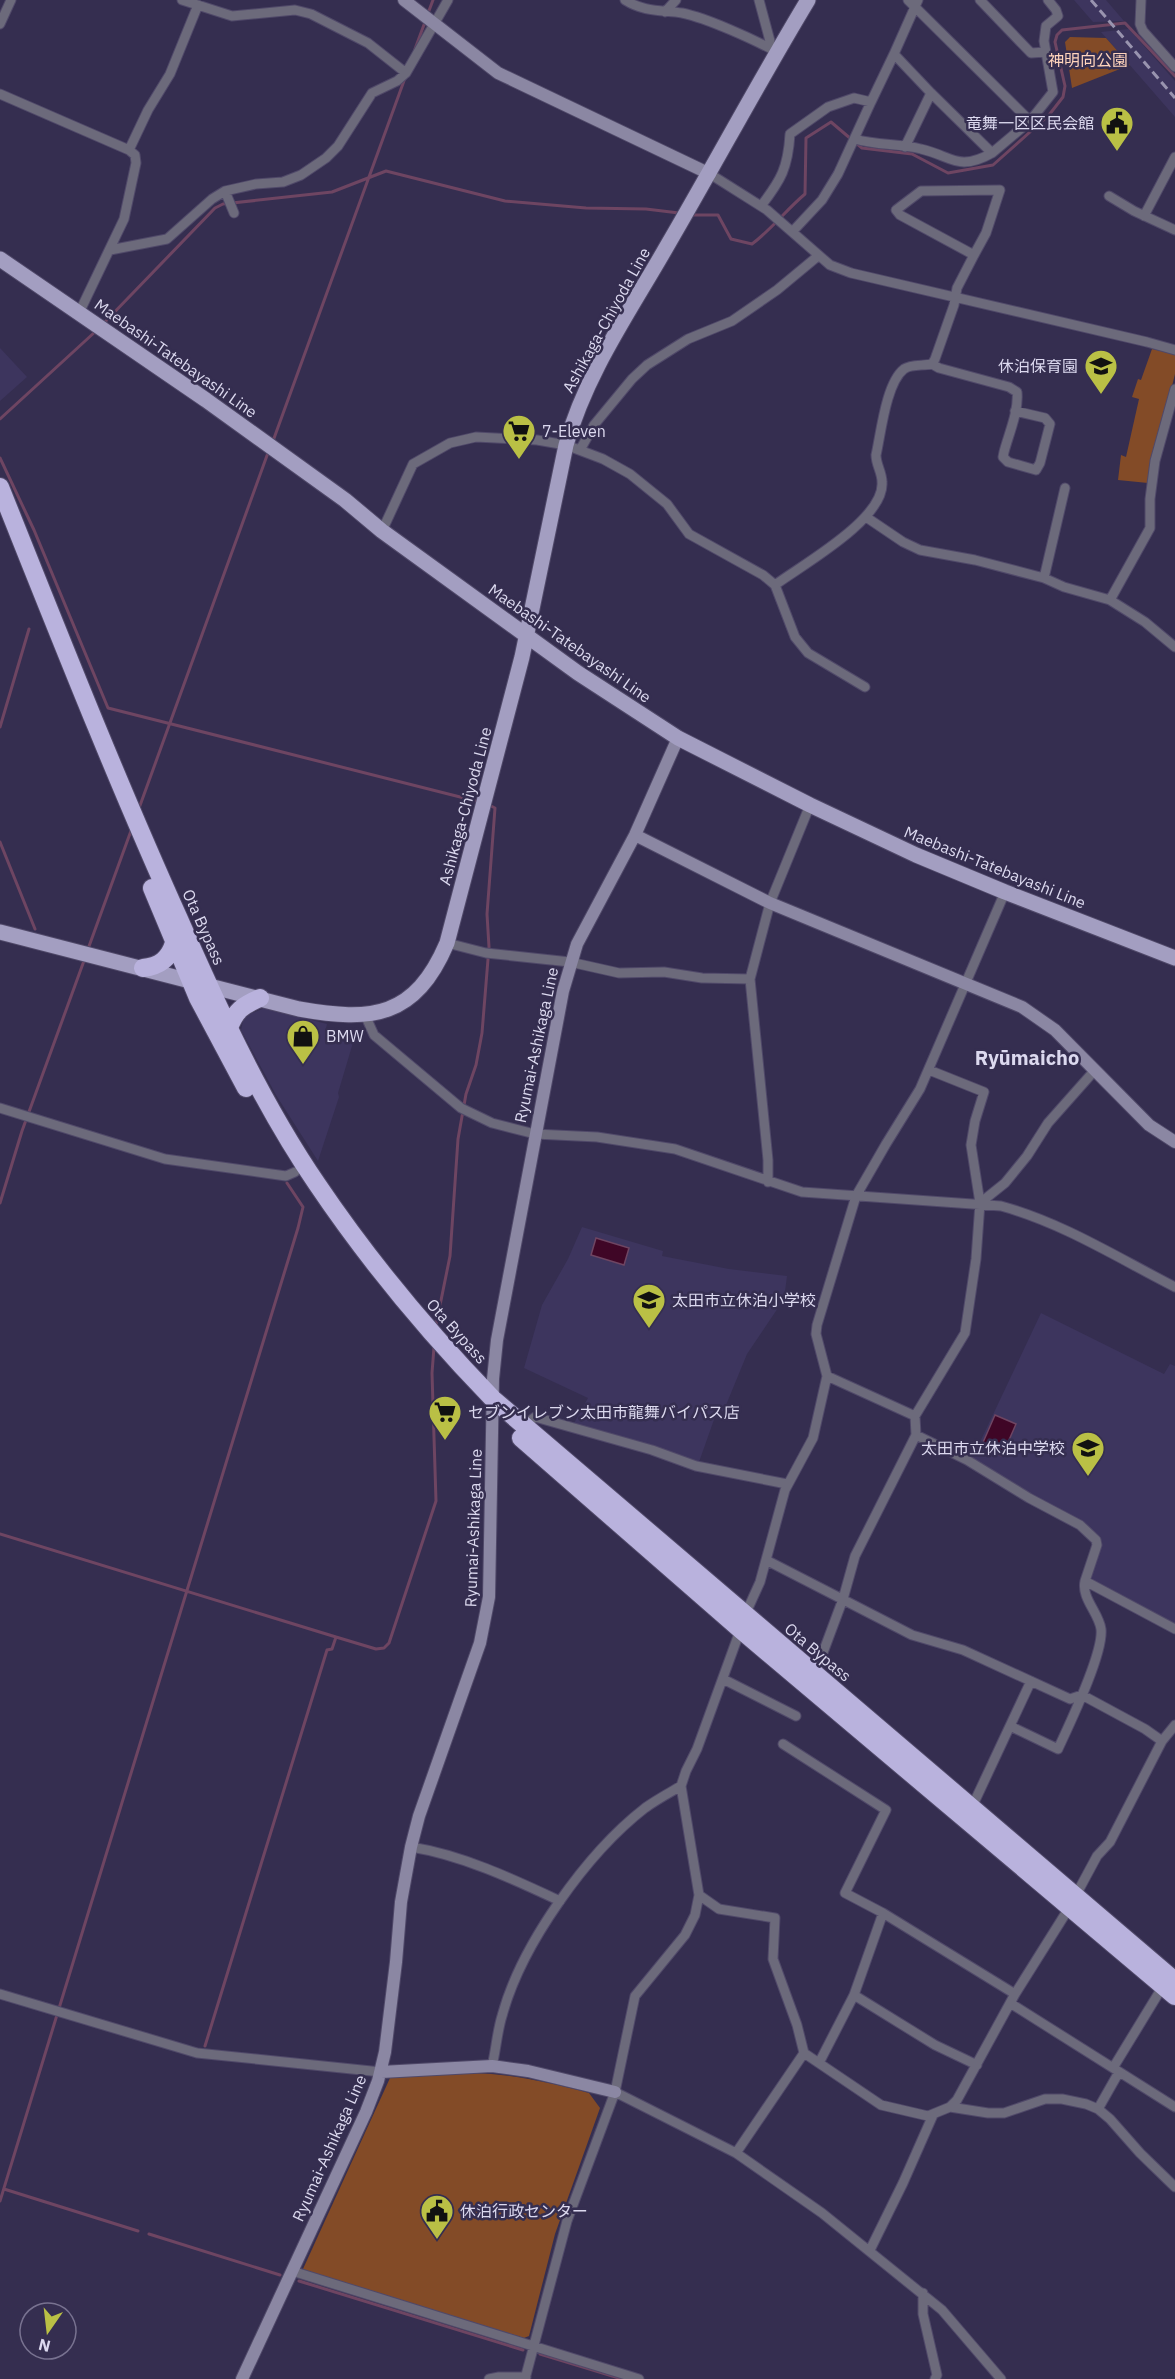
<svg xmlns="http://www.w3.org/2000/svg" width="1175" height="2379" font-family="'IBM Plex Sans','Noto Sans JP',sans-serif">
<style>
.built{fill:#3d355e}
.green{fill:#834b27}
.water{fill:#3f0626;stroke:#6e4562;stroke-width:1.5}
.lines{fill:none;stroke-linecap:round;stroke-linejoin:round}
.stream{stroke:#6e4562;stroke-width:3}
.street-casing{stroke:#504969;stroke-width:11}
.secondary-casing{stroke:#504969;stroke-width:14}
.primary-casing{stroke:#504969;stroke-width:17}
.highway-casing{stroke:#504969;stroke-width:20}
.street{stroke:#6c6a7b;stroke-width:9}
.secondary{stroke:#8b87a3;stroke-width:12}
.primary{stroke:#a39ec1;stroke-width:15}
.highway{stroke:#b9b2dd;stroke-width:18}
.rail{stroke:#9994af;stroke-width:3;stroke-dasharray:9 4.5;stroke-linecap:butt}
.labels{text-anchor:middle;dominant-baseline:central;stroke-width:5;stroke-linejoin:round;paint-order:stroke}
.park-label{font-size:16px;fill:#ffd4bc;stroke:#352e50}
.poi-label{font-size:16px;fill:#dcd9ef;stroke:#352e50;text-anchor:start}
.street-label{font-size:16px;fill:#dcd9ef;stroke:#352e50}
.quarter-label{font-size:20px;font-weight:bold;fill:#dcd9ef;stroke:#352e50}
</style>
<rect width="100%" height="100%" fill="#352e50"/>
<path class="built" d="M1074 0H1106L1124 21 1093 22Z
M1129 29 1175 81V117L1101 32Z
M0 348 27 377 0 401Z
M265 1008 327 1024 326 1028 349 1032 355 1036 338 1093 339 1097 318 1161 276 1095 241 1030 244 1016Z
M582 1227 663 1251 662 1256 729 1269 787 1276 784 1299 747 1354 724 1410 716 1414 699 1462 573 1425 588 1398 524 1368 542 1305 568 1259Z
M1041 1313 1164 1374 1170 1364 1175 1366V1624L1090 1579 1101 1537 1059 1509 1031 1495 972 1459Z"/>
<path class="green" d="M1070 37 1106 38 1130 65 1072 88 1065 42Z
M1152 349 1175 354V374L1148 483 1118 480 1121 455 1126 457 1139 399 1132 397 1138 379 1141 380Z
M473 2073C513 2074 551 2083 589 2093L600 2108 555 2234 529 2336 524 2338 304 2271 303 2269 390 2078Z"/>
<path class="water" d="M596 1238 629 1248 624 1265 591 1255Z
M995 1415 1016 1424 1002 1456 981 1447Z"/>
<g class="lines">
<path class="stream" d="M427 16 433 0
M415 49 425 22
M856 143 862 148 912 154 948 173 993 165 1049 115 1063 97 1065 86 1055 42 1057 35 1062 30 1125 23 1175 76
M691 215H718L731 239 752 244C772 229 786 210 805 194L806 138 831 122 851 139
M103 324 215 208 223 204 332 192 386 171 505 201 586 208 646 209 679 213
M0 419 96 331
M273 441 405 78
M0 458 34 530 108 708 480 802
M0 727 29 629
M138 811 269 450
M0 842 35 929
M88 949 132 828
M0 1203 22 1131 85 958
M436 1325 450 1256 458 1139 466 1094 476 1065 482 1033 489 947 487 914 495 808 489 805
M0 1534 336 1637 376 1649 384 1648 389 1643 436 1501 432 1373 434 1347
M205 2046 327 1650 332 1649 336 1637
M4 2189 138 2231
M0 2201 298 1228 303 1207 287 1183
M149 2234 280 2275
M299 2281 523 2350
M540 2354 622 2379"/>
<defs>
<path id="street" d="M182 0 232 16 295 10 311 14 368 43 406 73
M625 0C644 12 661 10 682 13 707 18 755 40 777 52
M759 0 770 41 769 47
M908 0 1030 121
M980 0 1031 53 1046 52
M1141 0 1140 24 1143 31 1175 67
M665 12 676 0
M0 24 11 0
M894 54 918 0
M931 93 992 153 1030 121 1053 92 1044 41 1046 26 1058 16 1056 10 1048 0
M0 94 129 150 135 155 136 163 124 219 79 313
M855 139C878 146 899 143 921 149 952 156 958 172 992 153
M129 150 148 110 170 74 198 5
M710 174 767 210 830 265 851 273 1147 342 1175 350
M225 191 234 213
M1109 196 1134 211 1175 230
M761 206C781 180 788 168 790 134L828 107 854 98 871 102 894 54 931 93 905 147
M1144 216 1175 157
M793 231 822 200 838 174 871 102
M110 250 167 239 212 199 225 191 256 184 283 182 301 175 326 158 338 146 372 93 397 81 406 73 448 0
M932 364 939 368 1009 387 1017 392C1019 411 1009 433 1004 452L1003 457 1008 462 1036 470 1040 463 1050 424 1045 418 1015 411
M580 450 594 425 632 379 647 365 688 339 732 321 777 290 818 256
M866 517 903 542 920 550 975 560 1044 578 1064 587 1110 600 1145 622 1175 647
M382 531 413 464 450 443 476 437 537 440 566 445 603 459 630 474 667 504 689 534 763 575 775 585 795 637 808 653 865 687
M1044 578 1065 488
M775 585C802 565 885 519 882 482 882 472 876 465 876 455 881 433 886 383 904 369 911 364 923 366 932 364L935 359 954 305 957 288 974 255 900 215 896 210 921 191 1000 190 986 233 974 255
M1110 600 1150 528V499L1155 461 1175 389
M447 943 486 953 570 962 619 973 664 972 702 978 750 979
M365 1015 374 1035 461 1108 492 1123 535 1134 597 1137 675 1149 802 1192 1001 1206C1063 1223 1118 1258 1175 1287
M0 1108 165 1159 286 1176 295 1172
M768 1182V1160L750 979 770 903 810 805
M980 1203 1005 1183 1027 1156 1048 1123 1095 1070
M915 1416 965 1333 976 1259 980 1203 971 1145 975 1121 984 1092 929 1070
M524 1426 535 1417 652 1450 696 1466 787 1484
M916 1435 967 1460 1029 1498 1080 1525 1096 1540 1097 1545 1085 1581 1175 1629
M766 1560 912 1635 963 1650 1070 1699 1082 1695 1145 1729 1162 1741
M745 1615 760 1582 785 1490 813 1438 827 1376 816 1334 817 1325 856 1196 886 1144 920 1089 1005 892
M815 1674 843 1599 855 1556 916 1435 915 1416 827 1376
M723 1679 796 1716
M1010 1726 1058 1749C1069 1725 1104 1653 1101 1629 1099 1613 1081 1598 1085 1581
M783 1744 886 1810 845 1893 883 1913 1015 1994
M972 1807 1031 1681
M411 1847C462 1855 513 1879 560 1901
M699 1895 719 1909 775 1918 773 1959 797 2025 804 2053 881 2105 928 2116 950 2107 957 2100 1015 1994 1069 1908 1097 1856 1110 1842 1162 1741 1175 1725
M0 1994 197 2053 381 2072
M854 1995 935 2045 977 2065
M1010 2003 1175 2107
M819 2063 854 1995 883 1913
M492 2066C496 2050 497 2032 502 2016 521 1945 587 1853 645 1808 656 1800 669 1793 681 1786
M1113 2068 1163 1986
M615 2092 736 2153 822 2213 942 2310 1001 2379
M950 2107 988 2113H1004L1045 2099H1062L1086 2104 1098 2109 1110 2119 1140 2153 1175 2187
M1098 2109 1119 2072
M736 2153 804 2053
M870 2250 903 2183 933 2115
M292 2271 639 2379
M923 2293V2314L937 2375 935 2379
M489 2379 499 2377H526
M525 2379 567 2221 615 2092 635 1996 685 1935 695 1915 699 1895 681 1786 686 1771 697 1749 741 1628"/>
<path id="secondary" d="M404 0 498 73 710 174
M635 835 770 903 1022 1007 1055 1030 1149 1125 1175 1142
M381 2072 492 2066 528 2071 615 2092
M242 2379 366 2112 378 2081 385 2052 396 1962 401 1902 411 1847 419 1816 480 1643 489 1597 493 1379 497 1340 563 991 577 944 635 835 678 738"/>
<path id="primary" d="M0 259 206 400 345 500 382 531 578 673 678 738 810 805 916 855 1005 892 1175 958
M0 932 299 1009C372 1022 415 1018 447 943L522 657 566 445C586 373 630 311 667 246 715 164 759 81 808 0"/>
<path id="highway" d="M0 487C58 632 115 777 179 919 219 1010 261 1102 317 1184 369 1261 428 1332 493 1399L1175 1981
M152 888 198 998 246 1088
M143 968C160 966 169 959 174 943
M229 1028C235 1011 243 1005 260 998
M521 1438 741 1630 1175 1996"/>
</defs>
<use href="#street" class="street-casing"/>
<use href="#secondary" class="secondary-casing"/>
<use href="#primary" class="primary-casing"/>
<use href="#highway" class="highway-casing"/>
<use href="#street" class="street"/>
<use href="#secondary" class="secondary"/>
<use href="#primary" class="primary"/>
<use href="#highway" class="highway"/>
<path class="rail" d="M1091 0 1175 98"/>
</g>
<defs>
<symbol id="civic-pin" viewBox="-11 -11 22 30"><path d="M0 17L-7.5 6A9.5 9.5 0 1 1 7.5 6Z" fill="#bac045" stroke="#352e50"/><path d="M-.6-6.5H3V-4.5H.6V-3L4-1V1h2V6H-6V1h2V-1L-.6-3ZM-1.2 2.5V6h2.4V2.5Z" fill="#111"/></symbol>
<symbol id="school-pin" viewBox="-11 -11 22 30"><path d="M0 17L-7.5 6A9.5 9.5 0 1 1 7.5 6Z" fill="#bac045" stroke="#352e50"/><path d="M0-5L7-2L0 1L-7-2ZM-4 1L0 2.5L4 1V4Q0 6-4 4Z" fill="#111"/></symbol>
<symbol id="supermarket-pin" viewBox="-11 -11 22 30"><path d="M0 17L-7.5 6A9.5 9.5 0 1 1 7.5 6Z" fill="#bac045" stroke="#352e50"/><path d="M-6-5.5h2.5l.6 2H6L4.5 2H-2.5L-4.4-4H-6ZM-1.5 3.2a1.3 1.3 0 1 0 .1 0ZM3 3.2a1.3 1.3 0 1 0 .1 0Z" fill="#111"/></symbol>
<symbol id="shop-pin" viewBox="-11 -11 22 30"><path d="M0 17L-7.5 6A9.5 9.5 0 1 1 7.5 6Z" fill="#bac045" stroke="#352e50"/><path d="M-5-2.5h2.3a2.7 3.5 0 0 1 5.4 0H5L5.5 6h-11ZM-1.5-2.5h3a1.5 2.3 0 0 0-3 0Z" fill="#111"/></symbol>
</defs>
<g fill-rule="evenodd">
<use href="#civic-pin" x="1098" y="104" width="38" height="52"/>
<use href="#school-pin" x="1082" y="347" width="38" height="52"/>
<use href="#supermarket-pin" x="500" y="412" width="38" height="52"/>
<use href="#shop-pin" x="284" y="1017" width="38" height="52"/>
<use href="#school-pin" x="630" y="1281" width="38" height="52"/>
<use href="#supermarket-pin" x="426" y="1393" width="38" height="52"/>
<use href="#school-pin" x="1069" y="1429" width="38" height="52"/>
<use href="#civic-pin" x="418" y="2192" width="38" height="52"/>
</g>
<g class="labels">
<g class="park-label">
<text x="1088" y="60">神明向公園</text>
</g>
<g class="poi-label">
<text x="1094" y="123" text-anchor="end">竜舞一区区民会館</text>
<text x="1078" y="366" text-anchor="end">休泊保育園</text>
<text x="542" y="431">7-Eleven</text>
<text x="326" y="1036">BMW</text>
<text x="672" y="1300">太田市立休泊小学校</text>
<text x="468" y="1412">セブンイレブン太田市龍舞バイパス店</text>
<text x="1065" y="1448" text-anchor="end">太田市立休泊中学校</text>
<text x="460" y="2211">休泊行政センター</text>
</g>
<g class="street-label">
<text transform="translate(606 320) rotate(-61)">Ashikaga-Chiyoda Line</text>
<text transform="translate(176 358) rotate(35)">Maebashi-Tatebayashi Line</text>
<text transform="translate(570 643) rotate(35)">Maebashi-Tatebayashi Line</text>
<text transform="translate(465 806) rotate(-75)">Ashikaga-Chiyoda Line</text>
<text transform="translate(995 867) rotate(22)">Maebashi-Tatebayashi Line</text>
<text transform="translate(204 927) rotate(66)">Ota Bypass</text>
<text transform="translate(536 1045) rotate(-78)">Ryumai-Ashikaga Line</text>
<text transform="translate(457 1331) rotate(48)">Ota Bypass</text>
<text transform="translate(473 1528) rotate(-88)">Ryumai-Ashikaga Line</text>
<text transform="translate(818 1652) rotate(40)">Ota Bypass</text>
<text transform="translate(329 2148) rotate(-66)">Ryumai-Ashikaga Line</text>
</g>
<g class="quarter-label">
<text x="1027" y="1057">Ryūmaicho</text>
</g>
</g>
<g transform="translate(48 2331) rotate(194)"><circle r="28" fill="#352e50" stroke="#787290" stroke-width="1.5"/>
<path d="M0-4.5L10 22L0 15L-10 22Z" fill="#bac045"/>
<text y="-9" font-size="16" font-weight="bold" text-anchor="middle" fill="#dcd9ef">N</text>
</g>
</svg>
